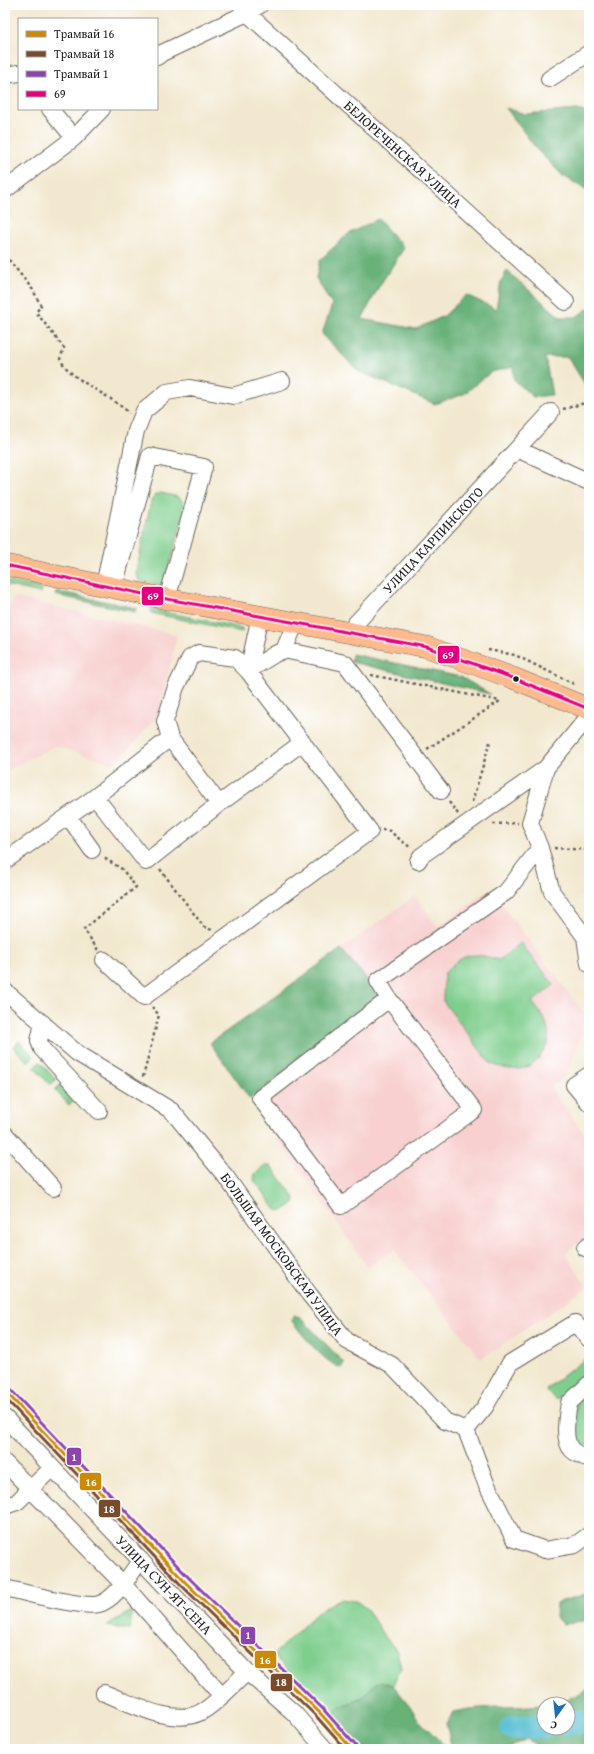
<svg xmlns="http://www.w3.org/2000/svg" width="594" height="1754" font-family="'Gentium Book Plus',serif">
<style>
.built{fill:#f7d0cf}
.green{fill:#7fce8e;stroke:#4e7555}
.forest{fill:#67b179;stroke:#42664a;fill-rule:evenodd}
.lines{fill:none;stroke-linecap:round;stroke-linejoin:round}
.river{stroke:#55bdd2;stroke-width:24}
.minor-casing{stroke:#67635b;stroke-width:18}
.major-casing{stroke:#67635b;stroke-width:22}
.path{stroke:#67635b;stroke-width:2.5;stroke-dasharray:3 3;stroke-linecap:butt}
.minor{stroke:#fff;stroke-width:16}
.major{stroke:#fcba8e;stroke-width:21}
.bus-1-casing{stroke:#fff;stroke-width:6}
.bus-1{stroke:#e5007d;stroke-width:3}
.tram-1-casing{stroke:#fff;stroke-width:6}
.tram-2-casing{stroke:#fff;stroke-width:6}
.tram-3-casing{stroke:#fff;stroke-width:6}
.tram-1{stroke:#cb8a06;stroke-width:3}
.tram-2{stroke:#7a4b2a;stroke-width:3}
.tram-3{stroke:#8e44ad;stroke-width:3}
.bus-dot{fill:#1c1c1c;stroke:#fff;stroke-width:1.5}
.labels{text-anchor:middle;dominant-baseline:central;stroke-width:4;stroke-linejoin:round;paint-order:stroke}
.street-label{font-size:14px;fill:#1c1c1c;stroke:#fff}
.line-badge{stroke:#fff;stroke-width:1.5}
.badge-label{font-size:11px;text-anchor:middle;font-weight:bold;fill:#fff}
</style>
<rect width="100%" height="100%" fill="#fff"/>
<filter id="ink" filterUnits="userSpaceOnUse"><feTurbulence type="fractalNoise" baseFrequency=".025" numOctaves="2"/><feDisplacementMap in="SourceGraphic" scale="8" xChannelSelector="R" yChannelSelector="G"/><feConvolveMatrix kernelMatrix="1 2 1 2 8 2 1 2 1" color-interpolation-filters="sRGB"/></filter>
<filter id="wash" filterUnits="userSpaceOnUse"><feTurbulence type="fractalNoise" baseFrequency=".012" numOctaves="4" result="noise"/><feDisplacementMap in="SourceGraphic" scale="16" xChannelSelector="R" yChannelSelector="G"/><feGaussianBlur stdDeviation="0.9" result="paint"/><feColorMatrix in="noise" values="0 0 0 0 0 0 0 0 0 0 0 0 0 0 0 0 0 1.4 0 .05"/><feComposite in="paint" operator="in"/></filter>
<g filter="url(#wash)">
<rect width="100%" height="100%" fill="#f2e8cf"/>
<path class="built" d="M12 597 177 635 159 715 115 764 55 746 5 771V627Z
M490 889 587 1017 567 1075 551 1087 589 1141V1235L565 1253 588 1287 481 1359 394 1250 368 1267 210 1043 415 896 438 927Z"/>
<path class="green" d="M161 493 179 497 186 506 164 585H161L139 581 136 573 151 501 155 495Z
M5 581 41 588 40 593 5 585Z
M151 609 242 628V632L151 613Z
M521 943 554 985 532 1002C538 1010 545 1017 547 1026 553 1044 538 1068 517 1069 508 1070 499 1067 490 1063L443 1001 444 974C463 952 473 952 499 960Z
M19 1041 34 1056 28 1062 13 1047Z
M40 1062 56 1080 50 1085 34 1067Z
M61 1084 75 1099 69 1105 55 1090Z
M266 1165 271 1166 295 1198 294 1203 282 1211 276 1210 254 1180 255 1174Z
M589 1356V1374L556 1400 546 1389Z
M589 1391V1444L582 1448 573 1433 577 1400Z
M340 1599 356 1601 367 1609 382 1633 397 1651 401 1668 393 1685C368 1677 375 1691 358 1700 352 1703 344 1705 337 1708L334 1717 273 1655 321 1609Z
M133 1610 129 1630 107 1626Z"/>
<path class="forest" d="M506 108 525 114 577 110 589 113V191L563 176 538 151Z
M378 219 404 248 378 288 362 319 416 329 444 316 466 295 496 309 501 281 507 271 560 317H576L589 308V391L568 357H545L552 395 533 397 514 380 513 367 491 372 464 394 435 404 358 371 322 334 332 305 316 278 320 260 348 234Z
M56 591 136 608 135 612 55 595Z
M352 654 461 677 490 694 351 662Z
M341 949 383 998 250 1099 210 1043Z
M293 1315 300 1317 344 1363 341 1368C325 1363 302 1335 292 1321Z
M589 1593V1620L562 1624 555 1616 556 1603Z
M381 1681 393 1685 410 1706 418 1719 448 1749H365L334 1717 337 1708 360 1699 375 1684Z
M589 1689V1749H541L527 1739 504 1749H452L446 1723 454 1712C488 1703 526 1711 561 1701 570 1699 580 1693 589 1689ZM544 1704H568V1728H544Z"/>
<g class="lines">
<path class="river" d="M568 1723 589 1721
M512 1728 544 1726"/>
</g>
</g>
<g filter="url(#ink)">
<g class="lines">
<defs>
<path id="minor" d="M241 5 247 13 566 302
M157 57 162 53 247 13 260 5
M5 75 19 73
M549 79 589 53
M50 109 74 138
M5 190 74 138 102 109
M517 449 589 482
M116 579 150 456 204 467 167 599
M104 586 136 431 144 411 167 392 190 388 233 396 282 381
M350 632 356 623 551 412
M284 650 296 622
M589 716 546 768 530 823 540 848 552 892 585 937 589 935
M170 738 219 804
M95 797 146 862 219 804 303 742
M68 816 92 850
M5 861 95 797 170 738 165 721 176 687 190 658 199 653 235 658 248 671 275 654 284 650 345 663 441 791
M418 861 421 856 546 768
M585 937 589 964
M104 960 144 997 370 831 248 671 260 616
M5 991 77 1053 172 1111 226 1177 309 1294 347 1341 392 1365 445 1421 466 1430 486 1483 514 1539 545 1550 575 1545 589 1535
M389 999 260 1098 341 1206 474 1110 389 999 378 981 506 892 540 848
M43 1023 39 1041 42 1049 99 1111
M589 1075 574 1085 589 1103
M5 1134 53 1188
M585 1248 589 1245
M589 1384 569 1403C567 1416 562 1440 572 1450 575 1453 580 1455 584 1457L589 1452
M5 1418 247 1672 294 1713 325 1749
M466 1430 485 1407 510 1363 575 1323 589 1339
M5 1463 123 1584 221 1695
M5 1506 17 1502 52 1468
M5 1588C23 1592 84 1609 99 1604 115 1600 131 1573 141 1560
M104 1693C131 1703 172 1727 201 1712 214 1706 235 1683 247 1672"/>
<path id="major" d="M5 565 167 599 427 647 513 678 589 709"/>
</defs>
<use href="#minor" class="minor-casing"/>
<use href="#major" class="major-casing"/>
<path class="path" d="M5 255 33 290 41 306 36 312 64 348 60 359C71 381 110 394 129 413
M563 409 589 402
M488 650 515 655 574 684
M371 675 500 701
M427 749 500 701
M449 802 458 814
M472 802 490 742
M493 824 518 823
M382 830H388L411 848
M554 848 589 850
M160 869 204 927 212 930
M98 950 84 929 136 887 122 869 104 858
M143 1077 159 1015 152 1007"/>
<use href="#minor" class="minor"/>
<use href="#major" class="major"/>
<defs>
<path id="bus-1" d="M5 565 167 599 427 647 513 678 589 709"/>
</defs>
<use href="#bus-1" class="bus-1-casing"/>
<use href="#bus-1" class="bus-1"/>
<defs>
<path id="tram-1" d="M5 1391 186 1583 320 1713 352 1749"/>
<path id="tram-2" d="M5 1398 182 1586 316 1716 345 1749"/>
<path id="tram-3" d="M9 1388 190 1579 323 1709 356 1746"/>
</defs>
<use href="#tram-1" class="tram-1-casing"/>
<use href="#tram-2" class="tram-2-casing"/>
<use href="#tram-3" class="tram-3-casing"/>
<use href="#tram-1" class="tram-1"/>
<use href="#tram-2" class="tram-2"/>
<use href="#tram-3" class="tram-3"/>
</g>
</g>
<circle class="bus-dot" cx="516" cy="679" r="3.5"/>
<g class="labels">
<g class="street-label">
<text transform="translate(403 154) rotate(42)">БЕЛОРЕЧЕНСКАЯ УЛИЦА</text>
<text transform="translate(433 540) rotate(-47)">УЛИЦА КАРПИНСКОГО</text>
<text transform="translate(282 1254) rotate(54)">БОЛЬШАЯ МОСКОВСКАЯ УЛИЦА</text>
<text transform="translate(164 1585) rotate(46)">УЛИЦА СУН-ЯТ-СЕНА</text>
</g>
</g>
<g class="line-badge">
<rect x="141" y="586" width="23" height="20" rx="4" fill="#e5007d"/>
<rect x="437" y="645" width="23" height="19" rx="4" fill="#e5007d"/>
<rect x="66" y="1447" width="16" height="19" rx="4" fill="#8e44ad"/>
<rect x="79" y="1472" width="23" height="19" rx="4" fill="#cb8a06"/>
<rect x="98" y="1499" width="23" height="19" rx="4" fill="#7a4b2a"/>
<rect x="240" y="1626" width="16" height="19" rx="4" fill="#8e44ad"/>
<rect x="254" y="1650" width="23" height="19" rx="4" fill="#cb8a06"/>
<rect x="270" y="1673" width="23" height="19" rx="4" fill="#7a4b2a"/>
</g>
<g class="badge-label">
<text x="153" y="600">69</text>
<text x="448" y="659">69</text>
<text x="74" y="1461">1</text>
<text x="91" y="1486">16</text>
<text x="109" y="1513">18</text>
<text x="248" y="1639">1</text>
<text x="265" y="1664">16</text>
<text x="281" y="1686">18</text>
</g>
<rect width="594" height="1754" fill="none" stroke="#fff" stroke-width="20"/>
<rect x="18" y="18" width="140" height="92" fill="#ffffff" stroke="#a4a4a4"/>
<rect x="26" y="31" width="20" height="6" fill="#cb8a06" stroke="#a4a4a4"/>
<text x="54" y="38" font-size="12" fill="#1c1c1c">Трамвай 16</text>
<rect x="26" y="51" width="20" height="6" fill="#7a4b2a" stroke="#a4a4a4"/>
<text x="54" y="58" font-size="12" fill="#1c1c1c">Трамвай 18</text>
<rect x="26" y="71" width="20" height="6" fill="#8e44ad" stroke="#a4a4a4"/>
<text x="54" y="78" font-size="12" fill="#1c1c1c">Трамвай 1</text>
<rect x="26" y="91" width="20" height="6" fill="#e5007d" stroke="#a4a4a4"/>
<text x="54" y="98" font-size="12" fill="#1c1c1c">69</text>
<g transform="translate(556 1716) rotate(195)"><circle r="19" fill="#ffffff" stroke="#a4a4a4"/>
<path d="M0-3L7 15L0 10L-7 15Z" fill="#1f6fb2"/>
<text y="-6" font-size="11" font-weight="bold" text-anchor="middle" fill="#1c1c1c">С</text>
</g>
</svg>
